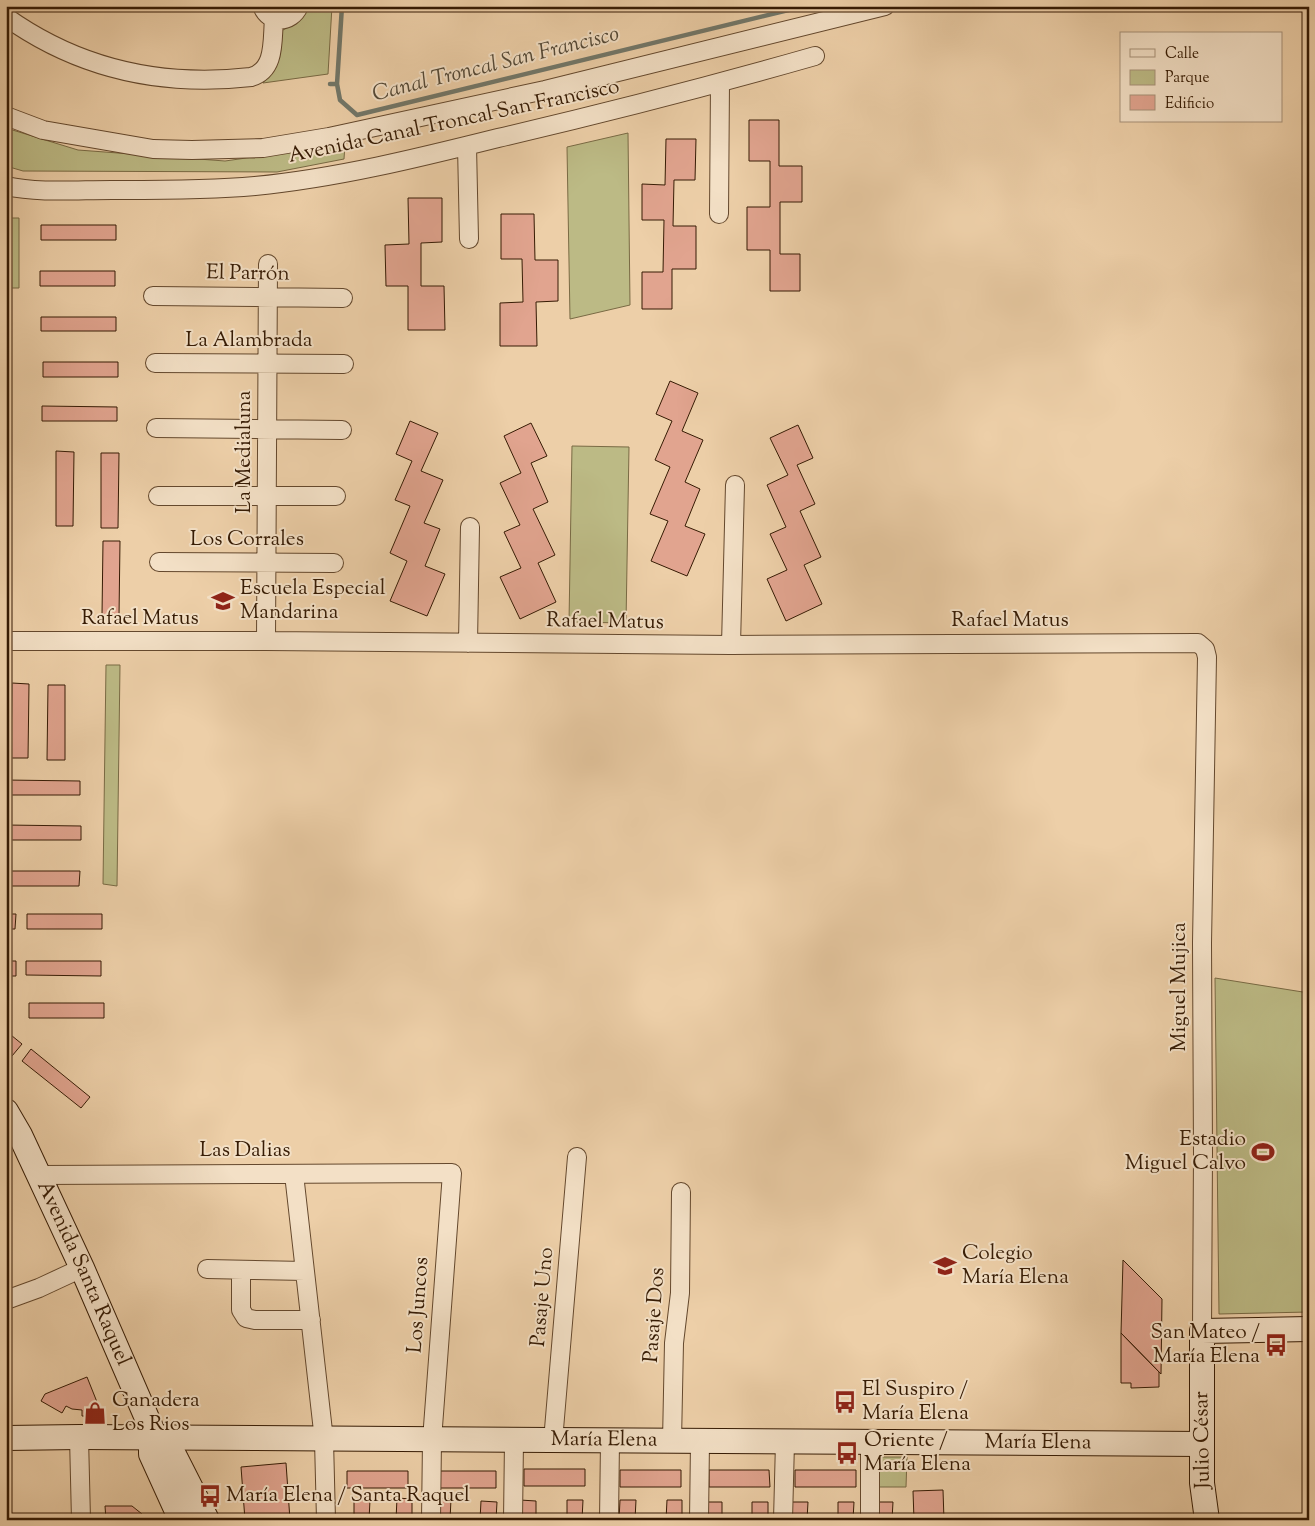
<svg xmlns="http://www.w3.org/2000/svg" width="1315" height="1526" font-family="'Sorts Mill Goudy',serif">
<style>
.green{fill:#bcba85;stroke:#796a44}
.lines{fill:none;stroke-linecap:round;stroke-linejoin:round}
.stream{stroke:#727769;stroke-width:4.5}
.building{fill:#e1a48f;stroke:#361b04}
.street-casing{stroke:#64482d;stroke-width:20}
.secondary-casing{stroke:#361b04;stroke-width:26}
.street{stroke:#f3e0c6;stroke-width:18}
.secondary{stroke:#f3e0c6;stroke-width:24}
.labels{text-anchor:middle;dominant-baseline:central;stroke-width:4;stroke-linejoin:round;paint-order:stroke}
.street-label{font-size:21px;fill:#361b04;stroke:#f3e0c6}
.poi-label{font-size:21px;fill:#361b04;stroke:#f3e0c6;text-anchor:start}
.water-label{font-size:22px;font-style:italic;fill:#544937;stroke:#f3e0c6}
</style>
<rect width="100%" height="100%" fill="#edcfa8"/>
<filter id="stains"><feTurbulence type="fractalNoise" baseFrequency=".004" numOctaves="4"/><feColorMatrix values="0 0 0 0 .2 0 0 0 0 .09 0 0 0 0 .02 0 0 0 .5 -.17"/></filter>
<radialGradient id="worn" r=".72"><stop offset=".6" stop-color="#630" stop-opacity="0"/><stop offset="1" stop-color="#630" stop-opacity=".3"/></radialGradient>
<path class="green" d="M304 6H332L328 74 263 83 272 69 279 32 291 26Z
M6 128 78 150 225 161 345 144 344 159 277 172 23 171 6 166Z
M628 133 630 305 570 319 567 147Z
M6 218H19V288H6Z
M572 446 629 447 626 623 569 622Z
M106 665H120L117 886 103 884Z
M1215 978 1309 993V1312L1219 1314Z
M877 1457H907L906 1487H877Z"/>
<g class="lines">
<path class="stream" d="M330 84H337L340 100 357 115 805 6
M337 84 342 6"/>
</g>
<path class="building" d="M749 120H779V166H802V202H780V254H800V291H770V250H747V207H770V161H749Z
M666 139H696L695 180H674L673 226H696V269H672V309H642V272H663L664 220H642V184L665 185Z
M408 198H442V242L421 243V286H444L445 330H408V286H386L385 245 409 244Z
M501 214H534L535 260H558V301L536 302 537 346H500V303L523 302 522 259H501Z
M41 225H116V240H41Z
M40 271H115V286H40Z
M41 317H116V331H41Z
M43 362H118V377H43Z
M670 381 698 393 682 431 703 440 685 482 700 489 685 526 705 534 687 576 651 561 668 521 650 514 670 467 655 460 672 421 656 414Z
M42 406 117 407V421H42Z
M410 421 438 433 421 471 443 480 424 523 440 529 425 566 445 574 427 616 390 601 407 561 390 553 410 506 395 500 412 461 396 454Z
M531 423 547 456 531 463 548 502 533 509 555 555 538 563 556 602 520 619 500 577 521 568 504 532 520 525 500 483 521 473 504 436Z
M798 425 813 458 797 465 815 504 800 511 821 557 804 565 822 604 786 621 767 579 787 570 770 534 786 527 767 485 788 475 770 438Z
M56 451 74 452 73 526H56Z
M101 453H119L118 528H101Z
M103 541H120L119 616 102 615Z
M6 599H8V614H6Z
M12 683 29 684 28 758H11Z
M48 685H65V760H47Z
M6 780 80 781V795H6Z
M6 825 81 826V840H6Z
M6 871H80L79 886H6Z
M6 914H16L15 929H6Z
M27 914H102V929H27Z
M6 961H16V976H6Z
M26 961H101V976L26 975Z
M29 1003H104V1018H29Z
M6 1031 22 1044 12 1056 6 1051Z
M31 1049 90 1097 81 1108 22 1061Z
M1123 1260 1162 1299 1161 1374 1121 1333Z
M1121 1333 1159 1372V1387L1131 1388V1383H1121Z
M87 1377 103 1417 82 1416V1410L72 1409 66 1406 62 1413 41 1401 45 1394Z
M286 1463 290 1520H245L241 1467Z
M524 1469H585V1486H524Z
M620 1470H681V1487H620Z
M709 1470H769L770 1487H709Z
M795 1470H856V1487H795Z
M347 1471H408V1488H347Z
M435 1471H496V1488H435Z
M943 1490 944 1520H914L913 1491Z
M397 1498 412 1499V1520H396Z
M435 1498 451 1499 450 1520H435Z
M354 1500H370L369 1520H354Z
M520 1500 536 1501V1520H520Z
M567 1500H583L582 1520H567Z
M620 1500H636L635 1520H619Z
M667 1500H682V1520H666Z
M481 1501 497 1502 496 1520H480Z
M706 1502H722V1520H706Z
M752 1502H768V1520H752Z
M792 1502H808L807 1520H791Z
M838 1502H854L853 1520H838Z
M877 1502H893L892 1520H876Z
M105 1506H132L142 1514V1520H106Z"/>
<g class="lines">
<defs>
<path id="street" d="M262 6C269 24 291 24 299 6
M6 17C79 69 163 87 251 77 276 70 272 40 274 19
M6 116 43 130 153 149 192 150 263 148 329 137 545 90 885 6
M467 146 469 239
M6 186C42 194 85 189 122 190 166 190 210 190 255 186 337 178 418 158 498 138 605 113 710 86 815 56
M719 214 720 83
M153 296 343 298
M155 363 344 364
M156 428 342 430
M158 496H336
M159 562 334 563
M6 641H266L731 645 1198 643 1205 649 1207 657 1202 943 1203 1153 1202 1331
M266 641 268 264
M468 643 470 527
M731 645 735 485
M294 1174 324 1440 326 1520
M39 1175 452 1173 432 1440 431 1520
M207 1269 305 1271
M241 1270V1310L246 1318 255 1320H311
M6 1300 39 1288 82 1268
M79 1437 81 1520
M553 1441 577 1157
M672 1441 674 1343 680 1293 681 1192
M513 1520 514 1441
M609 1520 610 1441
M699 1520 700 1442
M783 1520 785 1442
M870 1520V1442"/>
<g id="secondary">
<path id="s1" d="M6 1111 20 1135 82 1268 156 1439 168 1446 173 1453 207 1520"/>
<path id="s2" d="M6 1438 79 1437 1202 1444"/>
<path d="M156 1439 151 1447V1454L181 1520"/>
<path d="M1207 1520 1202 1483V1331L1309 1329"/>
</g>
</defs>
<use href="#street" class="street-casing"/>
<use href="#secondary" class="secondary-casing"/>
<use href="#street" class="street"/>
<use href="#secondary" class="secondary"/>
</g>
<defs>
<symbol id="school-bare" viewBox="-9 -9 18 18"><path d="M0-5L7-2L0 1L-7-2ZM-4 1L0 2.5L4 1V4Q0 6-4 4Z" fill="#8f2418" stroke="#f3e0c6" stroke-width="2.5" paint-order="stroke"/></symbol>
<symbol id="stadium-bare" viewBox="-9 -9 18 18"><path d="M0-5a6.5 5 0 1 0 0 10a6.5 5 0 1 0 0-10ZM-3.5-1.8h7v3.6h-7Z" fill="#8f2418" stroke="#f3e0c6" stroke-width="2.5" paint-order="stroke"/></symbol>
<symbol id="bus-bare" viewBox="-9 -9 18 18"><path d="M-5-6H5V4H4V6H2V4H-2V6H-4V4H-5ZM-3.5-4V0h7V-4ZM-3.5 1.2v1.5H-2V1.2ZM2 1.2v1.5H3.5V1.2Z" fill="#8f2418" stroke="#f3e0c6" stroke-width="2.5" paint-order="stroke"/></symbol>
<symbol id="shop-bare" viewBox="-9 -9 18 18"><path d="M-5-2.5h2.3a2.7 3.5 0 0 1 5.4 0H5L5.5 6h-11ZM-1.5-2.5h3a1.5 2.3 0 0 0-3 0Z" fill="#8f2418" stroke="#f3e0c6" stroke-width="2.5" paint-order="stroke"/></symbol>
</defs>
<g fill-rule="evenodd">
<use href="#school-bare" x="207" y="585" width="32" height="32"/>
<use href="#stadium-bare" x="1247" y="1136" width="32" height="32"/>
<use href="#school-bare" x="929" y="1250" width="32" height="32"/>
<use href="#bus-bare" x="1260" y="1329" width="32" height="32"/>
<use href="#bus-bare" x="829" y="1386" width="32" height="32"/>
<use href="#shop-bare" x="79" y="1397" width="32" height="32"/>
<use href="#bus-bare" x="831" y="1437" width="32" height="32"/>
<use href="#bus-bare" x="194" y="1480" width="32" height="32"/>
</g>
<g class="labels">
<g class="street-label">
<text transform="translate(454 122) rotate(-12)">Avenida Canal Troncal San Francisco</text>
<text transform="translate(248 274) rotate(1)">El Parrón</text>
<text x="249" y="341">La Alambrada</text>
<text transform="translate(245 452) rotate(-90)">La Medialuna</text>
<text x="247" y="540">Los Corrales</text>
<text x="140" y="619">Rafael Matus</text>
<text x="1010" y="621">Rafael Matus</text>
<text transform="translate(605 622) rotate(1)">Rafael Matus</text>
<text transform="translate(1180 987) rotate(-90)">Miguel Mujica</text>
<text x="245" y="1151">Las Dalias</text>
<text stroke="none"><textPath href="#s1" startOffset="180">Avenida Santa Raquel</textPath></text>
<text transform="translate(543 1297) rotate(-85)">Pasaje Uno</text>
<text transform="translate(419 1305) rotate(-86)">Los Juncos</text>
<text transform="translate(655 1315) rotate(-86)">Pasaje Dos</text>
<text transform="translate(1203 1440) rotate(-91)">Julio César</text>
<text stroke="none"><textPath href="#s2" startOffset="598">María Elena</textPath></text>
<text stroke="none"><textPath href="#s2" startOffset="1032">María Elena</textPath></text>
</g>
<g class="poi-label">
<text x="240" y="589">Escuela Especial<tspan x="240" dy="24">Mandarina</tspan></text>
<text x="1246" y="1140" text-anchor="end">Estadio<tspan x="1246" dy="24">Miguel Calvo</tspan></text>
<text x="962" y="1254">Colegio<tspan x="962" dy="24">María Elena</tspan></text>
<text x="1260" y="1333" text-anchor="end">San Mateo /<tspan x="1260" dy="24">María Elena</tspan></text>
<text x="862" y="1390">El Suspiro /<tspan x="862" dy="24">María Elena</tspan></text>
<text x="112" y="1401">Ganadera<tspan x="112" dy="24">Los Rios</tspan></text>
<text x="864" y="1441">Oriente /<tspan x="864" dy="24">María Elena</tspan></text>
<text x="226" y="1496">María Elena / Santa Raquel</text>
</g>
<g class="water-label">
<text transform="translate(496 65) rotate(-14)">Canal Troncal San Francisco</text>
</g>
</g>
<rect width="1315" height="1526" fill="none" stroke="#edcfa8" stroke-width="25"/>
<rect x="8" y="8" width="1300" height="1511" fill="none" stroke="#361b04" stroke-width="2.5"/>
<rect x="12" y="12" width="1290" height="1501" fill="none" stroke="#361b04"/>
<rect x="1120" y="32" width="162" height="90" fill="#f3e0c6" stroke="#a79178"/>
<rect x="1130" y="49" width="25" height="8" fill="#f3e0c6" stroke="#a79178"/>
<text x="1165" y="58" font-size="15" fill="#361b04">Calle</text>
<rect x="1130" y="70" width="25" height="15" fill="#bcba85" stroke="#a79178"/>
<text x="1165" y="82" font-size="15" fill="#361b04">Parque</text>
<rect x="1130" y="95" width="25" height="15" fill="#e1a48f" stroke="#a79178"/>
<text x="1165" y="108" font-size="15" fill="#361b04">Edificio</text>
<rect width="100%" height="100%" filter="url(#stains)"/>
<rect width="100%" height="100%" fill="url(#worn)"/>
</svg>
